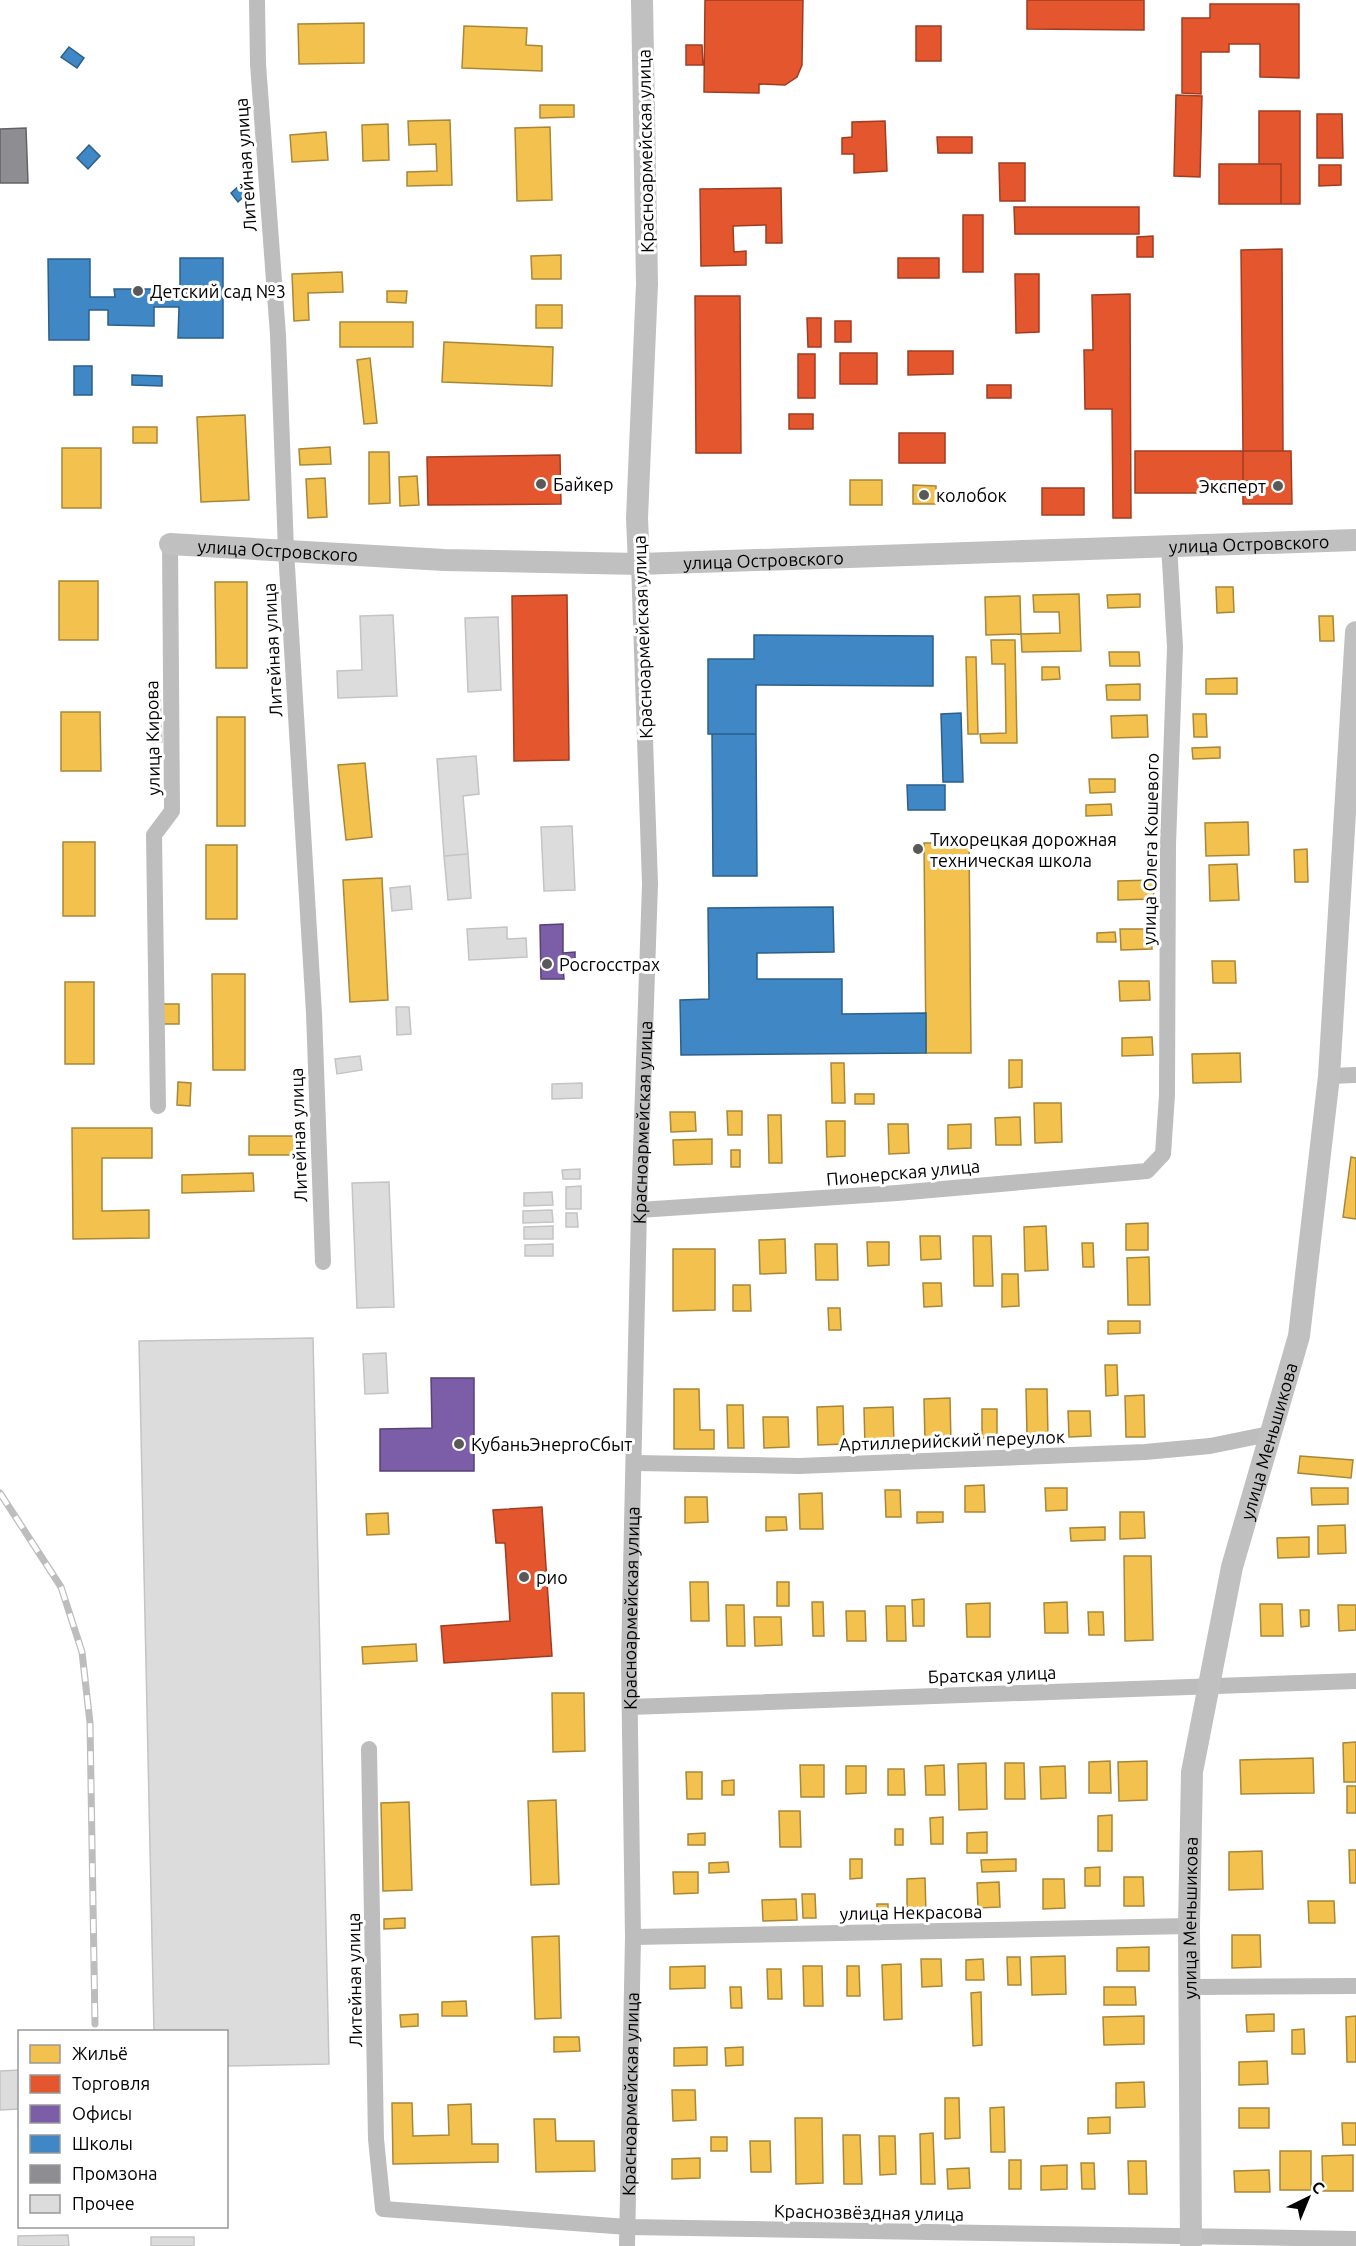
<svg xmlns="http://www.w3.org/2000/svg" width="1356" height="2246" font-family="Ubuntu,sans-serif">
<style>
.homes{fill:#f2c14e;stroke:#a98737;stroke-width:1.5}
.shops{fill:#e4572e;stroke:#a03d20;stroke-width:1.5}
.offices{fill:#7b5ea7;stroke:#564275;stroke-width:1.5}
.schools{fill:#3f88c5;stroke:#2c5f8a;stroke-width:1.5}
.industry{fill:#8d8d92;stroke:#636366;stroke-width:1.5}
.building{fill:#dcdcdc;stroke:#c4c4c4;stroke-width:1.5}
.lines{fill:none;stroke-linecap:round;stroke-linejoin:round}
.street{stroke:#bdbdbd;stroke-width:16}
.secondary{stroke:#c0c0c0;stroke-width:22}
.rail-casing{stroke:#bdbdbd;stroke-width:7}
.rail{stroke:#fff;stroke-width:4.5;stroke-dasharray:14;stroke-linecap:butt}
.poi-dot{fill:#595959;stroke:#fff;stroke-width:2}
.labels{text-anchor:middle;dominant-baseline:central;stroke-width:6;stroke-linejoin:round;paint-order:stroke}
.street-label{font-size:18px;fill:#000;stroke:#fff}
.poi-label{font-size:18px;fill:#000;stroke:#fff;text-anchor:start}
</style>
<rect width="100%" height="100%" fill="#fff"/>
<path class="homes" d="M364 23V63L299 64 298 24Z
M464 26 527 28 526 45 542 46V71L462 68Z
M540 105H574V117L540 118Z
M450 120 452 185 407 186V172L437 171 436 144 409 145 408 121Z
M388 124 389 160 363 161 362 125Z
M550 127 552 200 517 201 515 128Z
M326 132 328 160 292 162 290 135Z
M561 255V279H532L531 256Z
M342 272 343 292 308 293 309 320 294 321 292 274Z
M387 291H407L406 303 387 302Z
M536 305H562V328H536Z
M340 322H413V347H340Z
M444 342 553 347 552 386 442 382Z
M370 358 377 423 364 424 357 360Z
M245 415 249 500 201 502 197 417Z
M133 427H157V443H133Z
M330 447 331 464 300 465 299 449Z
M62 448H101V508H62Z
M369 452H389L390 503 369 504Z
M417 476 419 505 400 506 399 477Z
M325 478 327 517 308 518 306 479Z
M850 480H882V505H850Z
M913 485 936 486V504H913Z
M59 581H98V640H59Z
M215 582H247V668H216Z
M1216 587H1233L1234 612 1217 613Z
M1079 594 1081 651 1022 652 1021 634 1060 633 1059 612H1034L1033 595Z
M1140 594V607L1108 608 1107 595Z
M1020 596 1021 634 986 635 985 597Z
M1319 616H1333L1334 641H1320Z
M991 640H1015L1017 743H981L980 734 1006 733 1005 664H992Z
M1109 652H1139L1140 666H1110Z
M966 657H976L978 734H968Z
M1042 667H1059L1060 679 1042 680Z
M1237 678V694H1206V679Z
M1140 684V700H1107L1106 685Z
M61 712H100L101 771H61Z
M1193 714H1206L1207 737H1194Z
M1147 715 1148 737 1112 738 1111 716Z
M217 717H245V826H217Z
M1220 747V758L1193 759 1192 748Z
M365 763 372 837 346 840 338 765Z
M1089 779H1115V792L1090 793Z
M1111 804 1112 815 1086 816V805Z
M1248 822 1249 855 1206 856 1205 823Z
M63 842H95V916H63Z
M924 843H969L971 1053H926Z
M206 845H237V919H206Z
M1307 849 1308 882H1295L1294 850Z
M1237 864 1239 900 1210 901 1209 865Z
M382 878 388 1000 350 1002 343 880Z
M1153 880 1154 899 1118 900V881Z
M1120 929H1151L1152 949 1121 950Z
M1115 932 1116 942H1097V933Z
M1212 961H1235L1236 983H1213Z
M212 974H245V1070H213Z
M1119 981H1149L1150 1000 1120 1001Z
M65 982H94V1064H65Z
M161 1004H179V1024H161Z
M1152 1037 1153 1055 1122 1056V1038Z
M1240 1053 1241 1082 1193 1083 1192 1054Z
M1009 1060H1022V1087L1009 1088Z
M831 1063H844L845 1103H832Z
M178 1082 191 1083 190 1106 177 1105Z
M855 1094H874V1104H855Z
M1034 1103H1061L1062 1142 1035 1143Z
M727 1111H742V1135H728Z
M670 1112H695L696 1131 671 1132Z
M768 1115H781L782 1163H769Z
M1020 1117 1021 1145H996L995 1118Z
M826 1121H845V1156L827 1157Z
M888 1124H908L909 1153 889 1154Z
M971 1124V1148L948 1149V1125Z
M72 1128H152V1158H102V1211L149 1210V1238L73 1239Z
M249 1136H299V1155H249Z
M712 1139V1164L674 1165 673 1140Z
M731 1150H740V1167H731Z
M1351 1157 1356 1158V1219L1343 1217Z
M253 1173 254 1191 182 1193V1175Z
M1148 1223V1250H1126V1224Z
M1046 1226 1048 1270 1025 1271 1024 1227Z
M920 1236H940L941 1259 921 1260Z
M973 1236H991L993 1286H974Z
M785 1239 786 1273 760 1274 759 1240Z
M867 1242H889V1265L868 1266Z
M1082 1243H1093L1094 1267H1083Z
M815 1244H837L838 1280H816Z
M673 1249H715V1310L673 1311Z
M1149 1257 1150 1305H1128L1127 1258Z
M1002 1274H1018L1019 1306 1002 1307Z
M923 1283H941L942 1306 924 1307Z
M733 1285H750L751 1311H733Z
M828 1308H840L841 1330H829Z
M1108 1321H1140V1333L1108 1334Z
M1105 1365H1117L1118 1395 1106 1396Z
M674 1389H699L700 1430H714V1449H674Z
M1026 1389H1047L1048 1437H1027Z
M1144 1395 1145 1437H1126L1125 1396Z
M950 1398 951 1442H925L924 1399Z
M727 1405H743L744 1448H728Z
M843 1406 844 1444 818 1445 817 1407Z
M893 1407 894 1446H865L864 1408Z
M982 1409H997V1437L982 1438Z
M1068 1411H1090L1091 1436 1069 1437Z
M763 1417H788L789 1447 764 1448Z
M1300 1456 1353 1460 1351 1478 1298 1473Z
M984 1485 985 1512H965V1486Z
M1045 1488H1067V1510L1046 1511Z
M1311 1488H1348V1504L1312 1505Z
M885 1490H900L901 1517H886Z
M822 1493 823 1529H800L799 1494Z
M685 1497H707L708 1522 685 1523Z
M917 1512H943V1522L917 1523Z
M1120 1512H1144L1145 1538 1120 1539Z
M388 1513 389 1534 367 1535 366 1514Z
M766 1517H786L787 1530 766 1531Z
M1345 1525 1346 1553 1318 1554V1526Z
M1105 1527V1540L1071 1541 1070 1528Z
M1309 1537V1557L1278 1558 1277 1538Z
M1124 1556H1151L1153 1640 1125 1641Z
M690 1582H708L709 1621H691Z
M777 1582H789V1606H777Z
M924 1599V1626H913L912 1600Z
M812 1602H823L824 1636H813Z
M1067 1602 1068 1633H1045L1044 1603Z
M990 1603V1637H967L966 1604Z
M1260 1604H1282L1283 1636H1261Z
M726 1605H744L745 1646H727Z
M1338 1605H1356V1630L1339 1631Z
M886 1606H905L906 1641H887Z
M1300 1610H1309V1626L1301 1627Z
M846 1611H865L866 1641H847Z
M1088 1612H1103L1104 1635H1089Z
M754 1617H781L782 1645 755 1646Z
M416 1644 417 1661 363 1664 362 1647Z
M552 1693H584L585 1751 553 1752Z
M1356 1742V1782H1344L1343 1743Z
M1313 1758 1314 1793 1241 1794 1240 1760Z
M1110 1761 1111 1793H1089V1762Z
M1147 1761V1800L1119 1801 1118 1762Z
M986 1763 987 1809 959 1810 958 1764Z
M1005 1763H1024L1025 1799H1005Z
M800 1765H824V1797H801Z
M944 1765 945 1795H926L925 1766Z
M846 1766H866V1793L846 1794Z
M1065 1766 1066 1798 1041 1799 1040 1767Z
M888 1769H904L905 1795H888Z
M686 1772H702V1799H687Z
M734 1780V1795H722V1781Z
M1347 1786H1356V1813H1347Z
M556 1800 559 1884 531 1885 528 1801Z
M409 1802 412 1890 383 1891 381 1803Z
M779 1811H800L801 1847H780Z
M1112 1815V1851H1098V1816Z
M943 1817V1844H931L930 1818Z
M895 1829H903V1845H895Z
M987 1832V1853H967V1833Z
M705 1833V1845H688V1834Z
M1349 1850H1356V1883H1350Z
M1262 1851 1263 1889 1229 1890V1852Z
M850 1859H862V1878L850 1879Z
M1016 1859V1871L982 1872 981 1860Z
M728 1862 729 1872 709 1873V1863Z
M1100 1867V1886H1085V1868Z
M673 1872H698V1893L674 1894Z
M1124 1877H1143L1144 1906H1124Z
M925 1878 926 1913H907V1879Z
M1043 1879H1064L1065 1908 1043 1909Z
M999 1882 1000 1907 978 1908 977 1883Z
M802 1894H815L816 1918H803Z
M796 1899 797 1920 763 1921 762 1900Z
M1308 1901H1334L1335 1923H1309Z
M877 1904H888V1920H877Z
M405 1918V1928L384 1929V1919Z
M1232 1935H1260L1261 1967 1232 1968Z
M559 1936 561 2018 535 2019 532 1937Z
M1149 1947V1971H1117V1948Z
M1065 1956 1066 1994 1032 1995 1031 1957Z
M1007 1957H1020L1021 1985H1008Z
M921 1959H941L942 1986 922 1987Z
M983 1959 984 1980H966V1960Z
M901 1964 902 2019 884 2020 882 1965Z
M705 1966V1988L670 1989V1967Z
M803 1966H822L823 2006H804Z
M847 1966H859L860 1996H847Z
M767 1969H781L782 1999H768Z
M730 1987H741L742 2008H731Z
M1104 1987H1135L1136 2005H1104Z
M981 1992 982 2045 973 2046 971 1993Z
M466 2001 467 2016H442V2002Z
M418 2014V2026L401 2027 400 2015Z
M1274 2014V2031L1247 2032 1246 2015Z
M1144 2016V2044L1104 2045 1103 2017Z
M1356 2016V2062H1347L1346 2017Z
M1304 2029 1305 2054H1292V2030Z
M554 2037H579L580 2051 554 2052Z
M707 2047V2065L674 2066V2048Z
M743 2047V2065L726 2066 725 2048Z
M1267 2061 1268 2084 1239 2085V2062Z
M1144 2082 1145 2107 1116 2108V2083Z
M672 2090H695L696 2120 673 2121Z
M945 2098H959L960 2138 945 2139Z
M392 2103H412L413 2136 449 2135 448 2105 471 2104 472 2144H498V2162L393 2164Z
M1004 2107 1005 2152H991L990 2108Z
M1239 2108H1269V2128H1239Z
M1110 2117V2133L1088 2134V2118Z
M795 2118H822L823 2183 796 2184Z
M534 2119H555L556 2141H594L595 2171 536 2172Z
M1342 2123H1356V2145H1343Z
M933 2133 935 2184H921L920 2134Z
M843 2135H860L862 2184H844Z
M879 2136H895L896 2174 880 2175Z
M711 2137H727V2151H711Z
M750 2141H770L771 2172H751Z
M1280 2151H1311V2190H1280Z
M1353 2155V2191H1323L1322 2156Z
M700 2158V2178L672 2179V2159Z
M1009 2160H1021V2189H1009Z
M1128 2161H1146L1147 2194H1129Z
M1081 2163H1094L1095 2189H1082Z
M1067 2165V2189L1041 2190V2166Z
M969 2168 970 2188 948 2189 947 2169Z
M1269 2170 1270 2192H1235L1234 2171Z"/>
<path class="shops" d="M705 0H803L802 65 797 77 785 85 759 84V93L704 92Z
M1027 0H1144V30L1027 29Z
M1210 4H1299V78L1260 77V44H1229V52H1201V94L1182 93V18H1210Z
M916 26H941V61H916Z
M686 45H702L703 65H686Z
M1176 95 1202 96 1200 177 1174 176Z
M1259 111H1300V204H1281V164H1259Z
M1317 114H1342L1343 158H1317Z
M885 121 887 171 854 173V154H842V138L852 137V122Z
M937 137H972V153H938Z
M999 163H1025V201H1000Z
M1219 164H1281V204H1219Z
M1319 165H1341V185L1319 186Z
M781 188 782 243H766V225L733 226 734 252 746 251V265L701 266 700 189Z
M1014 207H1139V234H1015Z
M963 215H983V272H963Z
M1153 236V257H1137V237Z
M1282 249 1283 451H1243L1241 250Z
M898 258H939V278H898Z
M1015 274H1039V332L1016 333Z
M1130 294 1131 518H1113L1112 409H1085L1084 350H1093L1092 295Z
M695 296H740L741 453H696Z
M807 318H821V347H808Z
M835 321H851V342H835Z
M908 351H953V374L908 375Z
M840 353H877V384H840Z
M798 354H815V398H798Z
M987 385H1011V398H987Z
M789 414H813V429H789Z
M899 433H945V463H899Z
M1135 451H1243V493H1135Z
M1243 451H1291L1292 504H1243Z
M560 455 561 504 428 505 427 457Z
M1042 488H1084V515H1042Z
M567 595 569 760 514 761 512 596Z
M542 1507 552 1656 444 1663 441 1626 510 1621 505 1543H496L493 1510Z"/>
<path class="offices" d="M563 924V953L575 952V966L563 967 564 979H541L540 925Z
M431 1378H474V1471H380V1429L432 1428Z"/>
<path class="schools" d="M69 47 84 58 77 68 61 57Z
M89 145 100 156 88 169 77 158Z
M244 181 252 189 238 202 231 193Z
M180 258H223V338H178L179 307H154V326L108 325V310H89V340H49L48 259H90V297H115L114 289H159V297H180Z
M74 366H92V395H74Z
M132 375 162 376V386L132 385Z
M754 635 933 636V686L756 685V734H708V659H754Z
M961 713 963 782H943L941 714Z
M712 734H756L757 876H713Z
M907 785H945V810H908Z
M833 907 834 952 757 953V979H842V1014L926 1013V1053L681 1055 680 1000 709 999 708 908Z"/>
<path class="industry" d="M26 128 28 183H0V129Z"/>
<path class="building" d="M393 615 397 696 338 698 337 671 362 670 360 616Z
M498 617 501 690 468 692 465 618Z
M150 691H160L162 742 152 743Z
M476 756 479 794 463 796 468 854 444 856 437 759Z
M572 826 575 890 544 891 541 827Z
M468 854 471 898 448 900 444 856Z
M410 886 412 909 392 911 390 888Z
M507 927V939L526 938 527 957 469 960 467 929Z
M396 1007H409L411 1034 397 1035Z
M360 1056 362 1070 337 1074 335 1059Z
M582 1083V1098L552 1099V1084Z
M580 1169V1179H563L562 1170Z
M389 1182 394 1307 357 1308 352 1183Z
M581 1186V1209H566V1187Z
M552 1192 553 1205 524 1206V1193Z
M552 1210 553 1222 523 1223V1211Z
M566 1213H577L578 1227H566Z
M553 1226V1239H524V1227Z
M553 1244V1256H525V1245Z
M313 1338 329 2064 226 2066V2032H154L139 1341Z
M386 1353 388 1393 365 1394 363 1354Z
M20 2070V2109L0 2110V2071Z
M68 2235 69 2246H18V2236Z
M151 2237H194V2246H151Z"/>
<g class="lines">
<g class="street">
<path d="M257 0 258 64 278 335 286 550 314 1013 323 1262"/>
<path d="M1329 1076 1356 1075"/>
<path d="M158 1106 154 835 172 811 170 544"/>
<path d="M639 1210 897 1193 1147 1171 1163 1154 1167 1095 1168 845 1175 647 1169 545"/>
<path d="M635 1463 799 1466 1145 1452 1210 1446 1269 1434"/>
<path d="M630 1707 1356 1681"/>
<path d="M369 1749 376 2139 383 2209 628 2227 1356 2239"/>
<path d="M633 1937 1189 1926"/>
<path d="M1192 1987 1356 1986"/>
<path id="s1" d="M627 2246 633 1937 629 1661 639 1210 650 884 639 564"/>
</g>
<g class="secondary">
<path id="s2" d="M170 544 444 560 639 564 1356 540"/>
<path d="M639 564 637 518 647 284 642 0"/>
<path id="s3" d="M1191 2246 1189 1926 1192 1772 1232 1567 1299 1336 1329 1076 1356 632"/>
</g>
<defs>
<path id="rail" d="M0 1493 61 1587 82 1652 90 1723 95 2024"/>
</defs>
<use href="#rail" class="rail-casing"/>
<use href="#rail" class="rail"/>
</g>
<g class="poi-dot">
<circle cx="138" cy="291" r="6"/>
<circle cx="541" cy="484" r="6"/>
<circle cx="1278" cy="486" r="6"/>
<circle cx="924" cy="495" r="6"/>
<circle cx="918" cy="849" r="6"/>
<circle cx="547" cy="964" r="6"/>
<circle cx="459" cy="1444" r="6"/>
<circle cx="524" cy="1577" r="6"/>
</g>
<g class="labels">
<g class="street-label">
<text transform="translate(645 151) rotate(-91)">Красноармейская улица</text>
<text transform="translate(245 165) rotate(-94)">Литейная улица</text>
<text stroke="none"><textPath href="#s2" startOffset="1080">улица Островского</textPath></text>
<text stroke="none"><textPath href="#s2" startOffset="108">улица Островского</textPath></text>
<text stroke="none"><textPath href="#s2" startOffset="594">улица Островского</textPath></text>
<text transform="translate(642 637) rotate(-92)">Красноармейская улица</text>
<text transform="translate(272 650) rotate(-93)">Литейная улица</text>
<text transform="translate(152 738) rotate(-91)">улица Кирова</text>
<text transform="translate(1150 849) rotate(-89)">улица Олега Кошевого</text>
<text stroke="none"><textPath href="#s1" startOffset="1124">Красноармейская улица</textPath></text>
<text transform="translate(298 1135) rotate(-92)">Литейная улица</text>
<text transform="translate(903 1172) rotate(-5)">Пионерская улица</text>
<text transform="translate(952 1440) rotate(-2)">Артиллерийский переулок</text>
<text stroke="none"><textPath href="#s3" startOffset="814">улица Меньшикова</textPath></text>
<text stroke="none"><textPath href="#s1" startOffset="638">Красноармейская улица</textPath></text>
<text transform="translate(992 1674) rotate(-2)">Братская улица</text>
<text transform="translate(911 1912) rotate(-1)">улица Некрасова</text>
<text stroke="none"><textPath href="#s3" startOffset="328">улица Меньшикова</textPath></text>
<text transform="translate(354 1980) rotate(-91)">Литейная улица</text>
<text stroke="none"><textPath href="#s1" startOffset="152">Красноармейская улица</textPath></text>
<text transform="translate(869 2212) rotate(1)">Краснозвёздная улица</text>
</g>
<g class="poi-label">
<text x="150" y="291">Детский сад №3</text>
<text x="553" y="484">Байкер</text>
<text x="1266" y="486" text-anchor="end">Эксперт</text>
<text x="936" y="495">колобок</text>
<text x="930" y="839">Тихорецкая дорожная<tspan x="930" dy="21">техническая школа</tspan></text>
<text x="559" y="964">Росгосстрах</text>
<text x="471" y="1444">КубаньЭнергоСбыт</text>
<text x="536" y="1577">рио</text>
</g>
</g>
<rect x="18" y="2030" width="210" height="198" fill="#ffffff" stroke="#999999" stroke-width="1.5"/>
<rect x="30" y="2045" width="30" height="18" fill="#f2c14e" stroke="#999999" stroke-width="1.5"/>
<text x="72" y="2060" font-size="18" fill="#000000">Жильё</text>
<rect x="30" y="2075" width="30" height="18" fill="#e4572e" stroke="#999999" stroke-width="1.5"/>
<text x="72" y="2090" font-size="18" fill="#000000">Торговля</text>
<rect x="30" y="2105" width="30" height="18" fill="#7b5ea7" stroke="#999999" stroke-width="1.5"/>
<text x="72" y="2120" font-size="18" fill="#000000">Офисы</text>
<rect x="30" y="2135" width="30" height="18" fill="#3f88c5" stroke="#999999" stroke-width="1.5"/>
<text x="72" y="2150" font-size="18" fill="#000000">Школы</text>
<rect x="30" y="2165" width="30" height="18" fill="#8d8d92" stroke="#999999" stroke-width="1.5"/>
<text x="72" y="2180" font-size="18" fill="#000000">Промзона</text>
<rect x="30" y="2195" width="30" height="18" fill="#dcdcdc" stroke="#999999" stroke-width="1.5"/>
<text x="72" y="2210" font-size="18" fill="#000000">Прочее</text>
<g transform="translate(1308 2198) rotate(43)" stroke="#ffffff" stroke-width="4.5" paint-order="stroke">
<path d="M0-4.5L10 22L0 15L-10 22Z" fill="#000000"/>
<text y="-9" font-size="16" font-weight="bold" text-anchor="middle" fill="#000000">С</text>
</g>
</svg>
